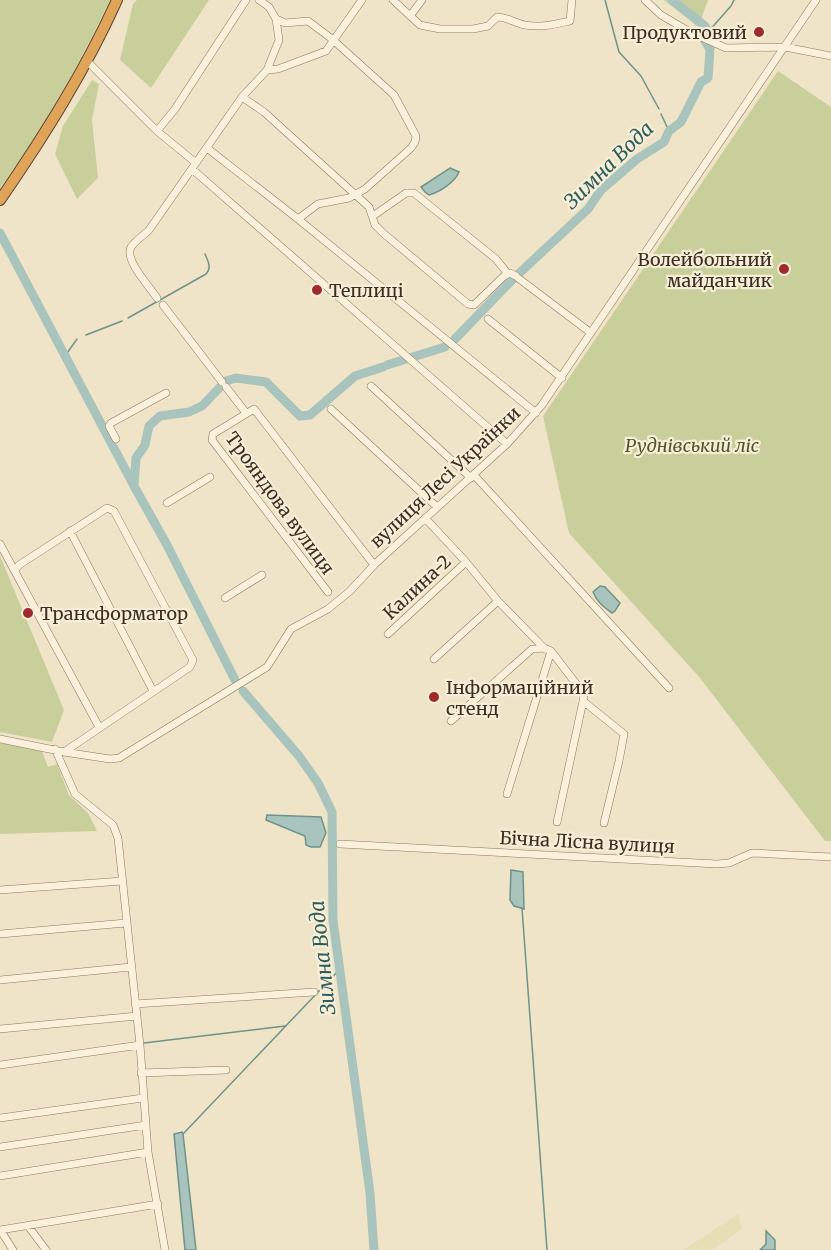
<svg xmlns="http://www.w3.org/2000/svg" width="831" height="1250" font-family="Merriweather,serif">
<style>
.farmland{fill:#e6deb5}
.green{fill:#c9cf9b}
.water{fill:#a9c4bc;stroke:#6f938a;stroke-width:1.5}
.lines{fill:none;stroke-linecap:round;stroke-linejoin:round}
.stream{stroke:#6f938a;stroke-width:1.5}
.river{stroke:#a9c4bc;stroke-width:9}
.minor-casing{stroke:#8d765c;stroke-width:8}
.highway-casing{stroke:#5b4430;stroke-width:12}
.minor{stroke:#faf1dc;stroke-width:7}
.highway{stroke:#e0a458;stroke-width:10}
.poi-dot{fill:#9e2a2b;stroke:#f7eed8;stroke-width:2}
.labels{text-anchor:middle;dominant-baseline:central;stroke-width:4.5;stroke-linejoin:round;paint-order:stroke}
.poi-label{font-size:18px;fill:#3d2e20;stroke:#f7eed8;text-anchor:start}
.park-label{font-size:18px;font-style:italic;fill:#4d5a26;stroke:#f7eed8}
.street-label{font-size:18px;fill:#3d2e20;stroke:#f7eed8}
.water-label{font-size:20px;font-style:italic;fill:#2f5d5a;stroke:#f7eed8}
</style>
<rect width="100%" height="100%" fill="#f0e4c8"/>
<path class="farmland" d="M738 1214 742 1229 712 1250H683Z"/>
<path class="green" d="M0 0H110C79 66 43 129 0 188Z
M137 0H209L151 88 120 60 133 4Z
M664 0H708L698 27Z
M778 71 831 107V841H825L700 678 569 533 543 416Z
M92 80 99 84 92 120 98 178 77 199 55 154 63 126Z
M0 556 64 710 52 742 0 732Z
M0 740 40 746 48 767 57 764 69 795 88 813 97 831 0 834Z"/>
<path class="water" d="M450 168 459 172C455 182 440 192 429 195L425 192 421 187Z
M600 586 605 587 620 603 615 611 612 613C604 607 597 602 593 592Z
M267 815 321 817 326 833 320 847H311L306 845 305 836 266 820Z
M511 870 523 872 524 909 514 906 510 900Z
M182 1132 183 1134 196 1250H185L174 1134Z
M766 1231 775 1240V1250H760L766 1244Z"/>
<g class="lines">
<path class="stream" d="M605 0 619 52 641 76 659 109
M708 32 731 6 734 0
M661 114 669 131
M128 318 206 274C212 268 208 261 205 254
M86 335 122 321
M65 356 77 339
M522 908 547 1250
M144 1043 285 1026
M183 1134 340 969"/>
<path class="river" d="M0 233 134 486
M455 339 512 280 588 209 601 190 637 159 664 142 669 131 681 122 701 82 708 78 710 49 705 41 708 32 705 26 672 0
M387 365 445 347
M235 680 167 545 134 486 136 458 145 445 149 426 160 416 189 412 202 406 226 381 236 378 266 382 300 416 310 415 355 376 383 367
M243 691 299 756 318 783 332 812 333 920 370 1193 374 1250"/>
<defs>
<path id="minor" d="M259 0 269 7 276 19 285 23 308 21 332 39 394 95 416 136 415 142 411 148 365 189 349 198 318 204 298 219
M393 0 420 25 440 29H473L488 26 497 17C507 17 515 23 525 25 540 28 556 24 570 21L572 0
M645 0 661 15 690 32 726 48 785 47 831 56
M410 16 422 0
M87 61 157 131 196 163
M267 70 279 40 276 19
M242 97 264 112 369 207 375 225 383 233 468 304 474 305 504 276 510 273 516 276
M157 131 175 109 246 0
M207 148 298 219 536 413
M192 169 507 444
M373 216 406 193H414L496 259 508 274
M518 278 591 333
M157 298C150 287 124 260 131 247 135 241 144 235 149 230L242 97 267 70 278 69 326 51 362 0
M163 305 222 382
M488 319 562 378
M371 386 471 478
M226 387 246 413
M331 409 437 507
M116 439 109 426 111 423 166 393
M474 475 669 688
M167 503 210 477
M425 518 466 562 498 601 545 649
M70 531 153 691
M0 544 99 727
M15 570 19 565 107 508 114 511 193 660 190 667 64 752
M328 592 212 440 213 434 254 409 371 561 375 564
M225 598 262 575
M388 634 466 562
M434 659 498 601
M451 721 532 649 544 648 551 651 584 694 583 701 624 734 619 761 604 823
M0 739 64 752 110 759 119 758 267 667 291 629 328 609 350 591 375 564 507 444 542 405 816 0
M55 749 75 794 113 825 118 838 140 1045 148 1152 165 1250
M507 794 551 651
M557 822 583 701
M340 844 717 864 729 863 752 853 831 857
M0 890 122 881
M0 934 126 923
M0 980 131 967
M135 1004 314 992
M0 1029 137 1016
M0 1065 140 1045
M141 1073 226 1070
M0 1118 143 1098
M0 1147 146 1125
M0 1176 148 1152
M28 1226 46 1250
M0 1230 158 1204
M1 1231 13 1250"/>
<path id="highway" d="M0 200C44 136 85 71 117 0"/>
</defs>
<use href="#minor" class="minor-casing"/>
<use href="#highway" class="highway-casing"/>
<use href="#minor" class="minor"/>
<use href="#highway" class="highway"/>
</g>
<g class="poi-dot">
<circle cx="759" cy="32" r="6"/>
<circle cx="784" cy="269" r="6"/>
<circle cx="317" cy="290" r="6"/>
<circle cx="28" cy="613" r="6"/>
<circle cx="434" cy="697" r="6"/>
</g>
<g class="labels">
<g class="poi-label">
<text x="747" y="32" text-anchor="end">Продуктовий</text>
<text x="772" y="259" text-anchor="end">Волейбольний<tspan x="772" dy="21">майданчик</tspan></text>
<text x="329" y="290">Теплиці</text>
<text x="40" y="613">Трансформатор</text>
<text x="446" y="687">Інформаційний<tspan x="446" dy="21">стенд</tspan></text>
</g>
<g class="park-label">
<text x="692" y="445">Руднівський ліс</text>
</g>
<g class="street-label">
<text transform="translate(445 477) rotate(-43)">вулиця Лесі Українки</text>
<text transform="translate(280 503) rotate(54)">Трояндова вулиця</text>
<text transform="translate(417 587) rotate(-43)">Калина-2</text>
<text transform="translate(587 842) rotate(3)">Бічна Лісна вулиця</text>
</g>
<g class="water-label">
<text transform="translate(608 165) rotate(-44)">Зимна Вода</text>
<text transform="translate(322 958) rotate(-96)">Зимна Вода</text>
</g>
</g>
</svg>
